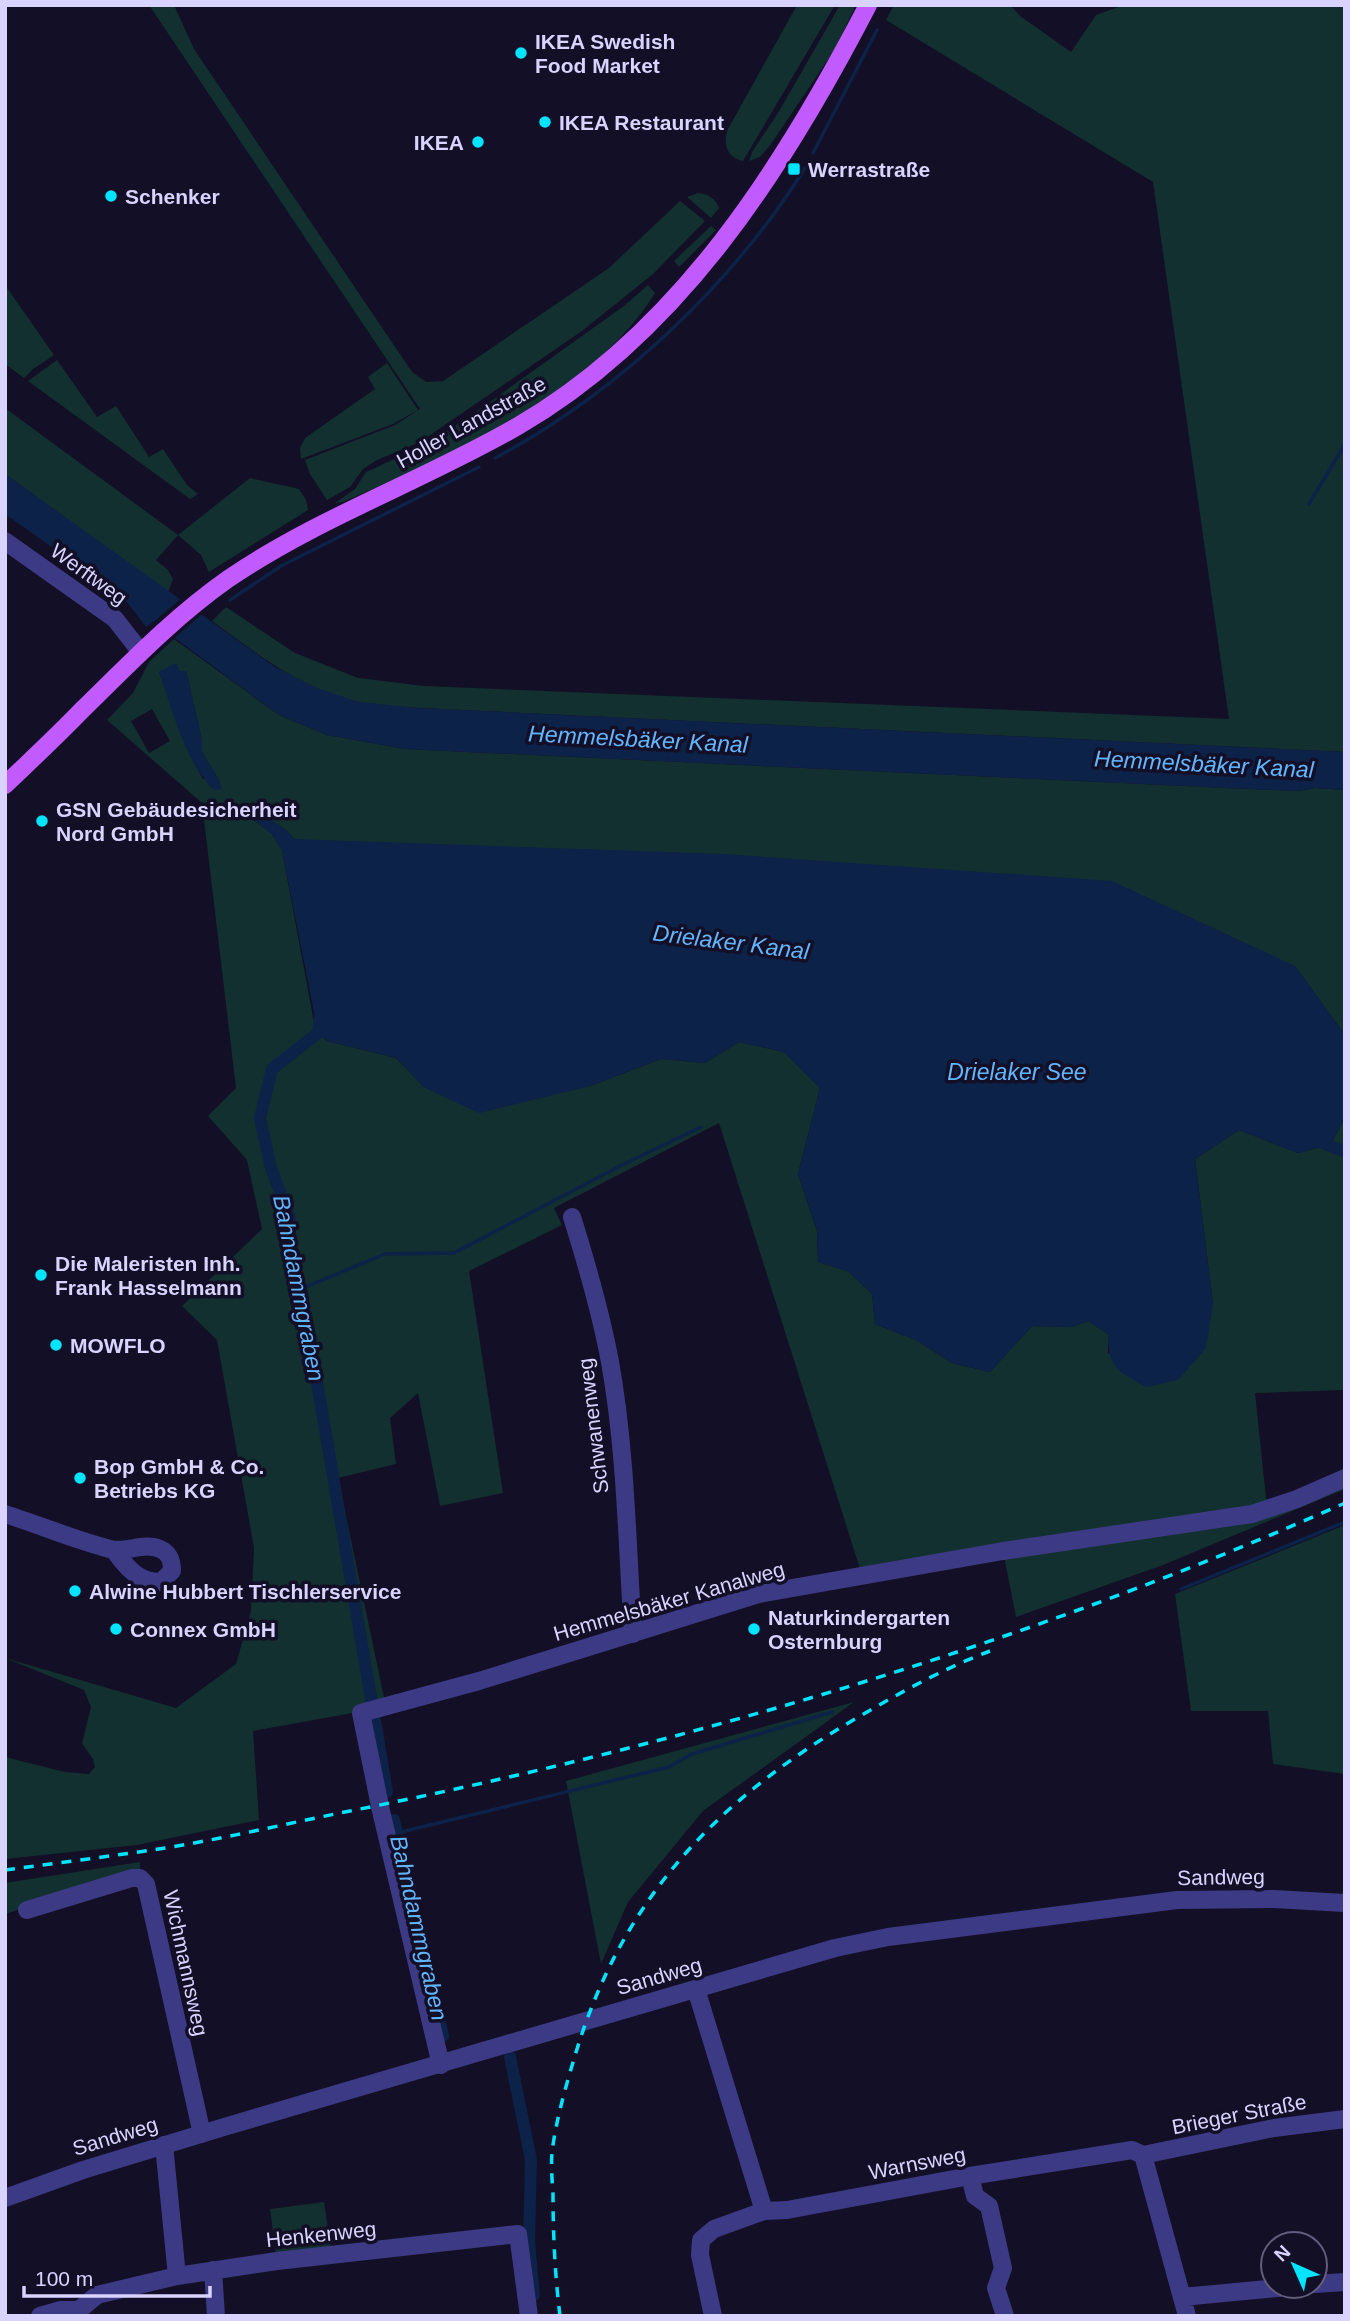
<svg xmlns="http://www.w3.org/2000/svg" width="1350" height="2321" font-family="Helvetica,sans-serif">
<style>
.green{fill:#12302f;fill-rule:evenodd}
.water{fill:#0c2248}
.pier{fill:#130f26}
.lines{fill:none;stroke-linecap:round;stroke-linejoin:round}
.stream{stroke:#0c2248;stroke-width:3.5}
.canal{stroke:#0c2248;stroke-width:12}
.minor{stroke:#3d3a85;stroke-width:18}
.major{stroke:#c25bff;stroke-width:18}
.rail{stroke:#00e5ff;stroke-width:3.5;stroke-dasharray:10 9;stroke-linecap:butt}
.poi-dot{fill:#00e5ff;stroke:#130f26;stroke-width:2.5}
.labels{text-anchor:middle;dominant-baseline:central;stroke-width:7;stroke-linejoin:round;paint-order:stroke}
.poi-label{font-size:21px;font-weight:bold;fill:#d9d4ff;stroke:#130f26;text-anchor:start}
.street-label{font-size:21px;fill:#d9d4ff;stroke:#130f26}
.water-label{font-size:23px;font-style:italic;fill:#62b6ff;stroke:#130f26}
</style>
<rect width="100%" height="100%" fill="#130f26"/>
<path class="green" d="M149 5H174L194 49 412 372 426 382 443 381 609 268 680 201 705 221 653 274 582 331 420 442 377 460 363 469 350 487 327 500 310 474 305 460 395 425 420 409Z
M797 5H835L743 161C726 157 723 144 728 129Z
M840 5H856L835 49 771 144 760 157 749 161 752 152 778 113Z
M894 5H1010L1020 16 1071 52 1096 15 1124 5H1345V752L419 708C400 706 378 707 359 702 303 690 257 654 212 621L226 607 295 653 358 678 424 686 1229 719 1153 182 886 20Z
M698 193C708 194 715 198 719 208L711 218 687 197Z
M711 226 716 230 679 267 674 261Z
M5 285 54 355 33 369 24 378 5 364Z
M648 285 655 293C591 396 450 455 343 502L335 503 355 489 366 472 427 444 470 416 624 306Z
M57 360 97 417 116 406 149 457 163 449 187 485 198 494 190 499 28 381Z
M387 363 418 410 393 424 301 459 300 448 305 438 375 389 368 377Z
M5 408 178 535 250 478 299 489 306 500 308 510 209 572 201 555 178 535 156 560 168 570 173 579 168 592 5 474Z
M174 639 279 715 327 735 406 749 1227 788 1297 791 1316 788 1345 790V1035L1295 966 294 839 287 831 249 805 242 811 272 834 282 850 313 1017 318 1033 327 1041 396 1058 425 1088 590 1086 661 1059 705 1063 739 1042 784 1052 820 1088 798 1174 817 1231 818 1262 848 1271 872 1294 875 1324 916 1340 952 1363 990 1372 1032 1326 1071 1327 1088 1321 1108 1334V1354L1213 1304 1195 1159 1239 1130 1298 1153 1330 1145 1345 1118V1390L1255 1393 1267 1507 860 1569 719 1123 554 1208 562 1225 469 1271 503 1493 440 1506 418 1393 390 1418 396 1464 338 1478 386 1707 253 1731 259 1820 137 1845 5 1859V1757L65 1772 89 1774 95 1767 93 1759 82 1743 91 1707 84 1690 5 1658 176 1708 236 1664 251 1611 254 1548 217 1340 182 1306 262 1229 247 1160 208 1116 236 1088 202 803 107 720 133 693 149 662ZM186 671 202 740V752L219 780 203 779 190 755 159 672ZM152 709 170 741 149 753 131 721Z
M1345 1483V1489L1163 1565 1016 1617 1004 1556 1254 1521Z
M1345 1525V1774L1273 1764 1268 1711H1191L1175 1594Z
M854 1702 703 1811 628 1902 601 1964 566 1781Z
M140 1862V1871L5 1914V1883Z
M324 2202 332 2255 277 2261 270 2209Z"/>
<path class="water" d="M5 474 275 667 317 688 359 702 419 708 1345 752V790L1316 788 1297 791 1227 788 406 749 327 735 279 715 153 622 146 627 124 598 5 514Z
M176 663 180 671H186L202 740V752L219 780 222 789 214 790C184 760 173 711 159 672Z
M248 804 287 831 294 839 724 854 1112 881 1295 966 1345 1035V1118L1330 1145 1298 1153 1239 1130 1195 1159 1213 1304 1206 1348 1178 1380 1146 1387C1118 1371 1108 1368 1108 1334L1088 1321 1071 1327 1032 1326 990 1372 952 1363 916 1340 875 1324 872 1294 848 1271 818 1262 817 1230 798 1174 820 1088 784 1052 739 1042 705 1063 661 1059 590 1086 479 1113 425 1088 396 1058 327 1041 318 1033 282 850 272 834 242 811Z"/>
<path class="pier" d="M182 598 202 614 171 641 151 624Z"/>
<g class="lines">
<path class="stream" d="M813 153 877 30
M495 458C617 393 732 285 805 168
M1309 504 1345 444
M230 600 281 566 479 467
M301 1289 385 1254 454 1253 620 1166 701 1127
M1181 1589 1345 1522
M397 1833 669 1767 692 1754 832 1712"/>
<path class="canal" d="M320 1017 318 1033 272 1069 260 1118 271 1168 290 1219 289 1254 301 1289 372 1704
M1316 1140 1345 1152
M375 1720 387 1792
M394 1820 443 2036
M510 2057 531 2160 529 2241 534 2295"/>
<path class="minor" d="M5 541 115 619 140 651
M572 1217C587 1265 601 1313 610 1362 626 1451 627 1544 633 1634
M5 1514C40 1525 75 1540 110 1549 126 1553 144 1542 160 1549 170 1553 172 1561 172 1571L161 1582C139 1583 126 1567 114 1550
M27 1910 132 1878H140L146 1884 202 2134
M696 1989 764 2211 787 2210 970 2176 1132 2150 1143 2155 1187 2316
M441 2065 381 1811 361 1713 479 1681 759 1594 1003 1551 1252 1514 1297 1499 1345 1478
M164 2145 177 2276 277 2261 518 2234 529 2316
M1143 2155 1274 2128 1345 2119
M970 2176 975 2196 989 2206 1003 2268 996 2288 1005 2316
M5 2198 83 2170 224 2127 835 1948 888 1937 1177 1900 1274 1899 1345 1903
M213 2270 216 2316
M1315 2284 1345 2282
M1182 2297 1299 2286
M40 2316 61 2310H79L97 2295 177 2276
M713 2316 700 2255 701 2240 714 2229 764 2211"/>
<path class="major" d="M5 785C31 760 57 736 82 710 129 664 174 617 228 579 317 518 425 480 518 426 680 332 784 167 868 5"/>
<path class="rail" d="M5 1870C58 1863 112 1856 165 1848 227 1838 289 1823 350 1811 689 1744 1028 1643 1345 1503
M560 2316C555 2275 553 2235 553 2194 552 2180 551 2165 552 2152 556 2121 565 2089 574 2059 621 1898 719 1797 862 1715 903 1691 945 1668 990 1651"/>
</g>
<g class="poi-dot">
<circle cx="521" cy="53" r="7"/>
<circle cx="545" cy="122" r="7"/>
<circle cx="478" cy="142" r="7"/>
<rect x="787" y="162" width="14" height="14" rx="3.5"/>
<circle cx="111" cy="196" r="7"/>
<circle cx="42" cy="821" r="7"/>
<circle cx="41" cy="1275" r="7"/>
<circle cx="56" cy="1345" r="7"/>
<circle cx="80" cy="1478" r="7"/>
<circle cx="75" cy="1591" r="7"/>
<circle cx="116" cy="1629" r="7"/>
<circle cx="754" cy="1629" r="7"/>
</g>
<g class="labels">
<g class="poi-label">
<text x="535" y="41">IKEA Swedish<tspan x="535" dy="24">Food Market</tspan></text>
<text x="559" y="122">IKEA Restaurant</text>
<text x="464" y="142" text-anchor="end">IKEA</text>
<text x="808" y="169">Werrastraße</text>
<text x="125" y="196">Schenker</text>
<text x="56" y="809">GSN Gebäudesicherheit<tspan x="56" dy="24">Nord GmbH</tspan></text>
<text x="55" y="1263">Die Maleristen Inh.<tspan x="55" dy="24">Frank Hasselmann</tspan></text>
<text x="70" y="1345">MOWFLO</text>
<text x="94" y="1466">Bop GmbH &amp; Co.<tspan x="94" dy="24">Betriebs KG</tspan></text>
<text x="89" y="1591">Alwine Hubbert Tischlerservice</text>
<text x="768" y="1617">Naturkindergarten<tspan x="768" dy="24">Osternburg</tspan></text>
<text x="130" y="1629">Connex GmbH</text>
</g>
<g class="street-label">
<text transform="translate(471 422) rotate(-29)">Holler Landstraße</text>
<text transform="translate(89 574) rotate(36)">Werftweg</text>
<text transform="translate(593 1426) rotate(-97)">Schwanenweg</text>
<text transform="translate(669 1601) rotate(-16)">Hemmelsbäker Kanalweg</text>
<text transform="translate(1221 1877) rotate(-1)">Sandweg</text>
<text transform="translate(186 1963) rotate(78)">Wichmannsweg</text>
<text transform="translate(659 1976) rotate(-16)">Sandweg</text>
<text transform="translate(1239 2114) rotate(-11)">Brieger Straße</text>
<text transform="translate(115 2136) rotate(-17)">Sandweg</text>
<text transform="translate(917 2163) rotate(-11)">Warnsweg</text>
<text transform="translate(321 2234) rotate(-6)">Henkenweg</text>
</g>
<g class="water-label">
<text transform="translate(638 739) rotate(3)">Hemmelsbäker Kanal</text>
<text transform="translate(1204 764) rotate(3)">Hemmelsbäker Kanal</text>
<text transform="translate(731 942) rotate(7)">Drielaker Kanal</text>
<text x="1017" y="1072">Drielaker See</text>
<text transform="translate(299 1288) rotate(79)">Bahndammgraben</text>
<text transform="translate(419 1928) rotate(77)">Bahndammgraben</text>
</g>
</g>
<rect width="1350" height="2321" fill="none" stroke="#d9d4ff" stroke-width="14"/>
<g transform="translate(1294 2265) rotate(315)"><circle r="33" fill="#130f26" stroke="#625e7d" stroke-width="2"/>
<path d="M0-5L12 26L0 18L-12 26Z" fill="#00e5ff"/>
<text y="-10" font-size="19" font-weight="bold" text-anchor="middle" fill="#d9d4ff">N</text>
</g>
<path d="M24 2286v10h186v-10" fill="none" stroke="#d9d4ff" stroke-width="3.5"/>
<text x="35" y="2286" font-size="21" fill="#d9d4ff" stroke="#130f26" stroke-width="5" paint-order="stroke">100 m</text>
</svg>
